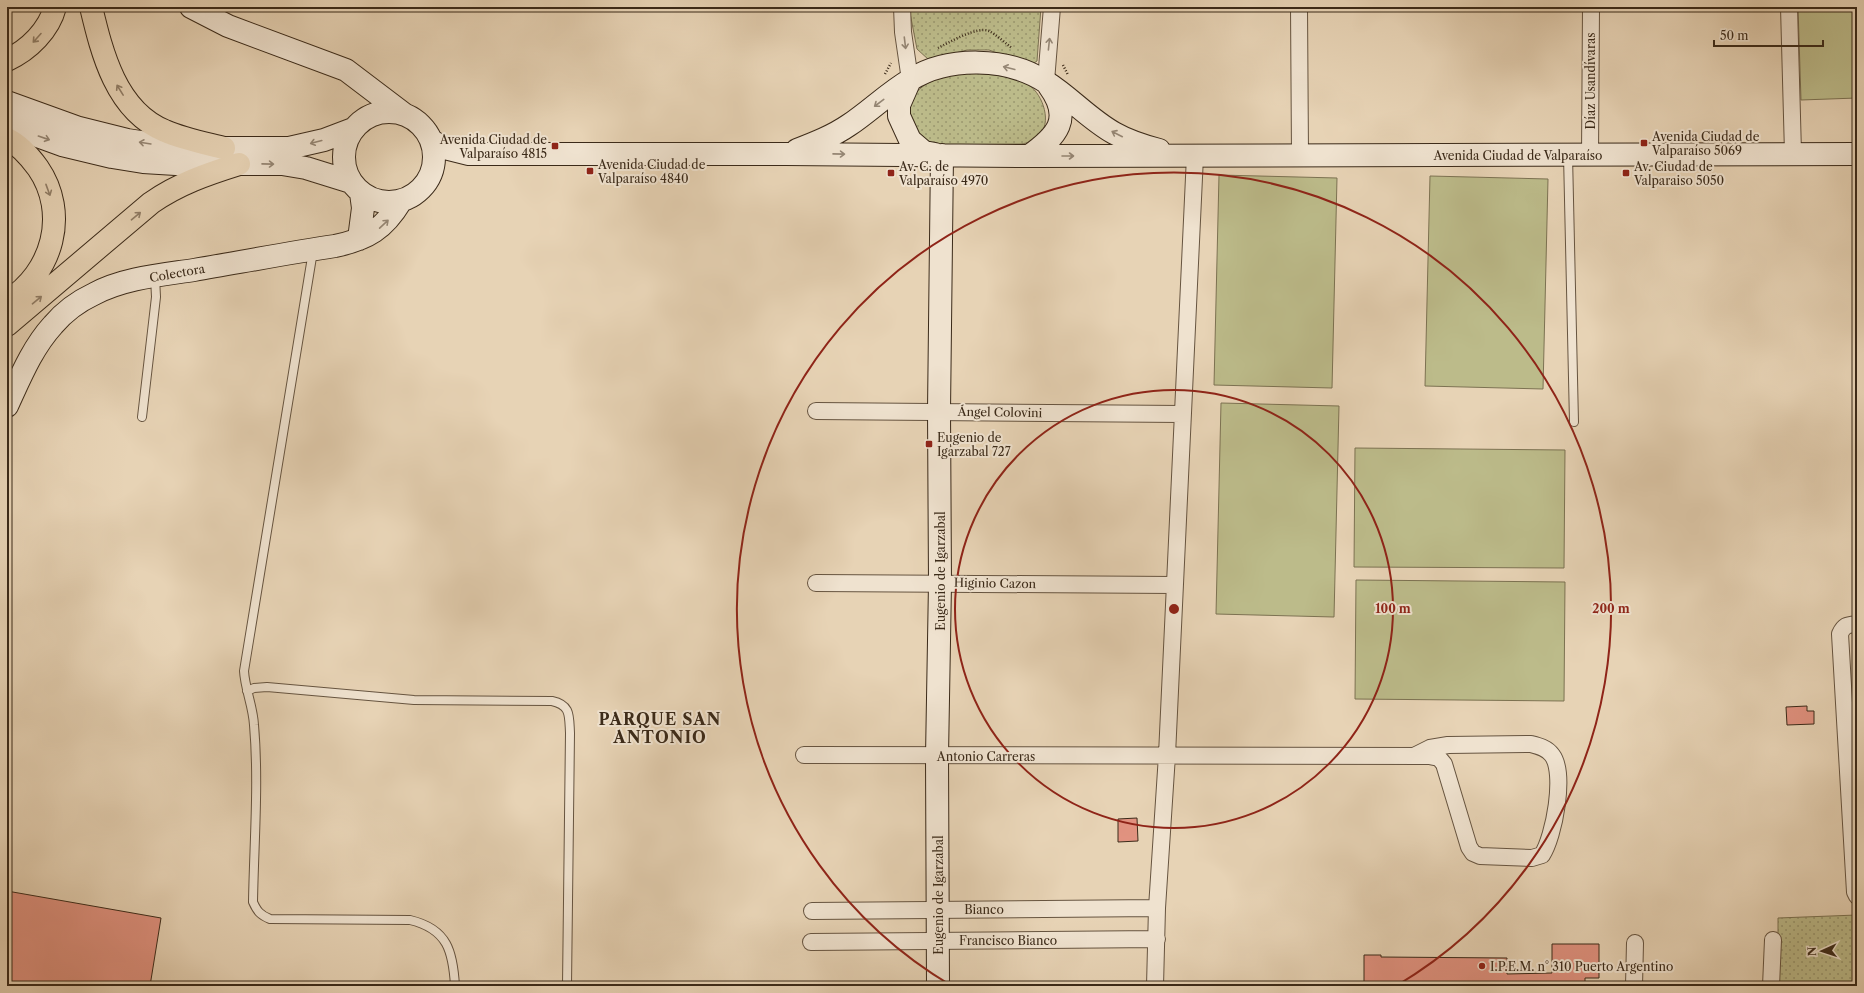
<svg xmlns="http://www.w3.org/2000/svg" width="1864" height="993" font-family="'Libre Caslon Text',serif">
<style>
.grass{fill:#bcbb8a;stroke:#7c7252}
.park{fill:url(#park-dots);stroke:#7c7252}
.building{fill:#e19280;stroke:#3b2a19}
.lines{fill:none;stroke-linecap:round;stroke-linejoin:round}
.lane-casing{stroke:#665440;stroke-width:10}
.street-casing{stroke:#665440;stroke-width:18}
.secondary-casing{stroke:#3b2a19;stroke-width:24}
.highway-casing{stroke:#3b2a19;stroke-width:24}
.path{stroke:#3b2a19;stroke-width:2.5;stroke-dasharray:1 2;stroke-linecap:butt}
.lane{stroke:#efe2cf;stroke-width:8}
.street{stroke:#efe2cf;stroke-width:16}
.secondary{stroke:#efe2cf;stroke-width:22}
.highway{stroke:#e7d3b5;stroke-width:22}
.oneway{stroke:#917e67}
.oneway2{stroke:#958674}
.ring{fill:none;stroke:#8f2418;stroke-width:2}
.poi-dot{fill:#8f2418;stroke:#efe2cf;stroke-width:1.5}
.labels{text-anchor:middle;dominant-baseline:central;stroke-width:4;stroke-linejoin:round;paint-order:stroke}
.street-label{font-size:12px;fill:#3b2a19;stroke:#efe2cf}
.poi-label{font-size:12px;fill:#3b2a19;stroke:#efe2cf;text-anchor:start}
.district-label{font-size:16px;font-weight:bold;letter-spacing:1px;fill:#3b2a19;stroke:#efe2cf}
.centre{fill:#8f2418;stroke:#efe2cf;stroke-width:2}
.ring-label{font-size:12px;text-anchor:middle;font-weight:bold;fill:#8f2418;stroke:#efe2cf;stroke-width:4;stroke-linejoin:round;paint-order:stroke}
</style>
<defs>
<pattern id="park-dots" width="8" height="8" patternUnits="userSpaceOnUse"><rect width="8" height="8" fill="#bcbb8a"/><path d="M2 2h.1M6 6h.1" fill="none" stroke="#9a9870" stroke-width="1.8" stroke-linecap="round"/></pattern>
</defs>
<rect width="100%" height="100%" fill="#e7d3b5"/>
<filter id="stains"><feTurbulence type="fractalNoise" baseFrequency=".005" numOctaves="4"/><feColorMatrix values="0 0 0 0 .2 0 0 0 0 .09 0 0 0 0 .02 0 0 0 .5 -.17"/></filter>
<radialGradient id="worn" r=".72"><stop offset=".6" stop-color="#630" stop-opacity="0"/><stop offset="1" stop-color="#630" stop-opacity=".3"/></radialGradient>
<path class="grass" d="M1798 7H1857V98L1801 100Z
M1219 175 1337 178 1332 388 1214 385Z
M1430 176 1548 179 1543 389 1425 386Z
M1221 403 1339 406 1334 617 1216 614Z
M1355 448 1565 450 1564 568 1354 567Z
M1356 580 1565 582 1564 701 1355 699Z"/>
<path class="park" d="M911 7H1041L1037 61 1031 65 989 50H967L929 60 917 49 910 13Z
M971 73C987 74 1015 76 1029 85 1043 95 1053 123 1038 137 1033 142 1027 143 1021 144L936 145 917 137C914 129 909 118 908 110 908 104 911 99 914 95 929 77 949 74 971 73Z
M1857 915V986H1778V918Z"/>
<path class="building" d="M1807 706V711H1814V724L1787 725 1786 707Z
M1137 818 1138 841 1118 842V819Z
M7 891 161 918 150 986H7Z
M1552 944H1599V978H1585V986H1364V955H1381V957L1507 958V974L1552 973Z"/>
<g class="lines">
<defs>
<path id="lane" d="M1568 155 1574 422
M313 251 244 671C245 689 253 706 254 725 259 783 254 843 253 902 257 911 260 915 270 919L410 920C448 929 453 952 455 986
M142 417 156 297 155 277
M247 691 254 688 267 687 414 700 552 701C571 705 569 716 570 733L567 986"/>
<path id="street" d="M902 7 903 32 910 80
M1299 7 1300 155
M1789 7 1793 153
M1046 81 1052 7
M1590 155 1591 7
M816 411 1183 414
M816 583 1175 585
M1857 624C1847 625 1844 625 1840 634L1855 892 1857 896
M804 755 1429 756 1439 758 1444 764 1469 847 1473 853 1480 856 1532 858 1542 855C1554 837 1566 773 1552 755 1547 748 1539 746 1531 744L1448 745 1430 748 1414 756
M812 911 1157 908
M811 942 1157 939
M1155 986 1157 908 1167 755 1195 156
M1634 986 1635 943
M1771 986 1773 940"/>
<path id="secondary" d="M191 7 228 26 346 70 404 114
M910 80 899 105V116L910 140 924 152 935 154
M7 102 79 128 127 140 160 145 224 148H289L324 140 353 129
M344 157a45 45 0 1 1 90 0a45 45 0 1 1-90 0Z
M7 125 62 145 112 157 143 162 176 164H282L306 168 351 182
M431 140 441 147 469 154H786L1029 156 1857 154
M797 150C815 143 833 136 849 125 870 111 888 93 910 80 948 56 1008 57 1046 82 1070 97 1089 119 1114 133 1128 141 1144 146 1159 150
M1029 156C1057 136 1073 119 1049 86
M359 239 363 208 361 193
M7 406C20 378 32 348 53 325 64 312 79 301 94 294 124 278 161 275 194 270 241 262 288 253 335 246 368 239 384 229 401 201
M938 986 937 756 940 583 939 411 942 155"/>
<path id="highway" d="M91 7C102 53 116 111 165 131 183 139 204 143 224 148
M7 60C29 50 49 30 55 7
M7 139C20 145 30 157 38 168 69 213 53 273 7 301
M7 325 151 203C178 184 207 174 239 164"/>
</defs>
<use href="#lane" class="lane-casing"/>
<use href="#street" class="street-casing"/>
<use href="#secondary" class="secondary-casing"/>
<use href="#highway" class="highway-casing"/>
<path class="path" d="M938 48C950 42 977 26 989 31 997 35 1005 43 1012 48
M1063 65 1068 75
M885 74 891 63"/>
<use href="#lane" class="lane"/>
<use href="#street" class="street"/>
<use href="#secondary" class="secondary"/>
<use href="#highway" class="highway"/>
</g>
<defs><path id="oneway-shaft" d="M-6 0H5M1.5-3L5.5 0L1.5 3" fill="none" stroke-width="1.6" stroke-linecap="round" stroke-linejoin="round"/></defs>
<g class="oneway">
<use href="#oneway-shaft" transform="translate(37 38) rotate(132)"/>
<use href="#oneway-shaft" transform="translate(120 90) rotate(-122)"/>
<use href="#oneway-shaft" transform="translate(48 190) rotate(70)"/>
<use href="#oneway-shaft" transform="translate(136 216) rotate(-40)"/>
<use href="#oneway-shaft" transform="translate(37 300) rotate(-40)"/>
</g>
<g class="oneway2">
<use href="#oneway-shaft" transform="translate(905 43) rotate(83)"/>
<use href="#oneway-shaft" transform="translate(1049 44) rotate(-84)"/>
<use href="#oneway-shaft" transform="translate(1009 68) rotate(-166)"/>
<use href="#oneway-shaft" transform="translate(879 103) rotate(143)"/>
<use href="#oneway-shaft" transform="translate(1117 134) rotate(-153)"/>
<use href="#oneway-shaft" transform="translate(44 138) rotate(19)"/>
<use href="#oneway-shaft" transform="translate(316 142) rotate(165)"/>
<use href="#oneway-shaft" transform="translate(145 143) rotate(-171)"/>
<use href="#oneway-shaft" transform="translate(839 154) rotate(1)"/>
<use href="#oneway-shaft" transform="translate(1068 156)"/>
<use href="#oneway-shaft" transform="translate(268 164) rotate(1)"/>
<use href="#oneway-shaft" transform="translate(384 224) rotate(-43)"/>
</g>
<g class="ring">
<circle cx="1174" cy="609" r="219"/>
<path d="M952 986A437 437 0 1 1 1396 986"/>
</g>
<g class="poi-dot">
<rect x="1640" y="139" width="8" height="8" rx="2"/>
<rect x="551" y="142" width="8" height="8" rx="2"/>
<rect x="586" y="167" width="8" height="8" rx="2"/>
<rect x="887" y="169" width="8" height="8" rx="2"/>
<rect x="1622" y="169" width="8" height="8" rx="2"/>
<rect x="925" y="440" width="8" height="8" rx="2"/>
<circle cx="1482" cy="966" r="4"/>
</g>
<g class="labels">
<g class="street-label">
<text transform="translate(1590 81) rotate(-90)">Díaz Usandívaras</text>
<text x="1518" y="155">Avenida Ciudad de Valparaíso</text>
<text transform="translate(177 273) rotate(-10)">Colectora</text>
<text transform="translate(1000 412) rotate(1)">Ángel Colovini</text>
<text transform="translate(940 571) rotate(-90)">Eugenio de Igarzabal</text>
<text transform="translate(995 583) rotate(1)">Higinio Cazon</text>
<text x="986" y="756">Antonio Carreras</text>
<text transform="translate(938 895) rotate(-90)">Eugenio de Igarzabal</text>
<text x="984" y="909">Bianco</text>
<text x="1008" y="940">Francisco Bianco</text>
</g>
<g class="poi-label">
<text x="1652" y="136">Avenida Ciudad de<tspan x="1652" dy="14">Valparaíso 5069</tspan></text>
<text x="547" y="139" text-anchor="end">Avenida Ciudad de<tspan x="547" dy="14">Valparaíso 4815</tspan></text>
<text x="598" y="164">Avenida Ciudad de<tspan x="598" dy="14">Valparaíso 4840</tspan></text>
<text x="899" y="166">Av. C. de<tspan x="899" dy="14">Valparaíso 4970</tspan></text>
<text x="1634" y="166">Av. Ciudad de<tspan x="1634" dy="14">Valparaiso 5050</tspan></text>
<text x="937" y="437">Eugenio de<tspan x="937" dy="14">Igarzabal 727</tspan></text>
<text x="1490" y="966">I.P.E.M. n° 310 Puerto Argentino</text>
</g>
<g class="district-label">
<text x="660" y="719">PARQUE SAN<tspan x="660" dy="18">ANTONIO</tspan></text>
</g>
</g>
<circle cx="1174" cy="609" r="6" class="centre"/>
<g class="ring-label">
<text x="1393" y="613">100 m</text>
<text x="1611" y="613">200 m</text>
</g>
<rect width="1864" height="993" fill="none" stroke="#e7d3b5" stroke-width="24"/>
<rect x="8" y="8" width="1848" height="977" fill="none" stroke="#3b2a19" stroke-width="2"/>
<rect x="12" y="12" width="1840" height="969" fill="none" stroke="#3b2a19"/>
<g transform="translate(1822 951) rotate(267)" stroke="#efe2cf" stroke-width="3" paint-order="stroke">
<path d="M0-3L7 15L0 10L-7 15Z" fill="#3b2a19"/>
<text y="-6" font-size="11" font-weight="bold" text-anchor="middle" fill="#3b2a19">N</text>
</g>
<path d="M1714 40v6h109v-6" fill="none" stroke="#3b2a19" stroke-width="2"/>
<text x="1720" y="40" font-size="12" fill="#3b2a19" stroke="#efe2cf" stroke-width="3" paint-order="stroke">50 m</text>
<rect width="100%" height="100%" filter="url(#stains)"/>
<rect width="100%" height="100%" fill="url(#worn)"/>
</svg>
